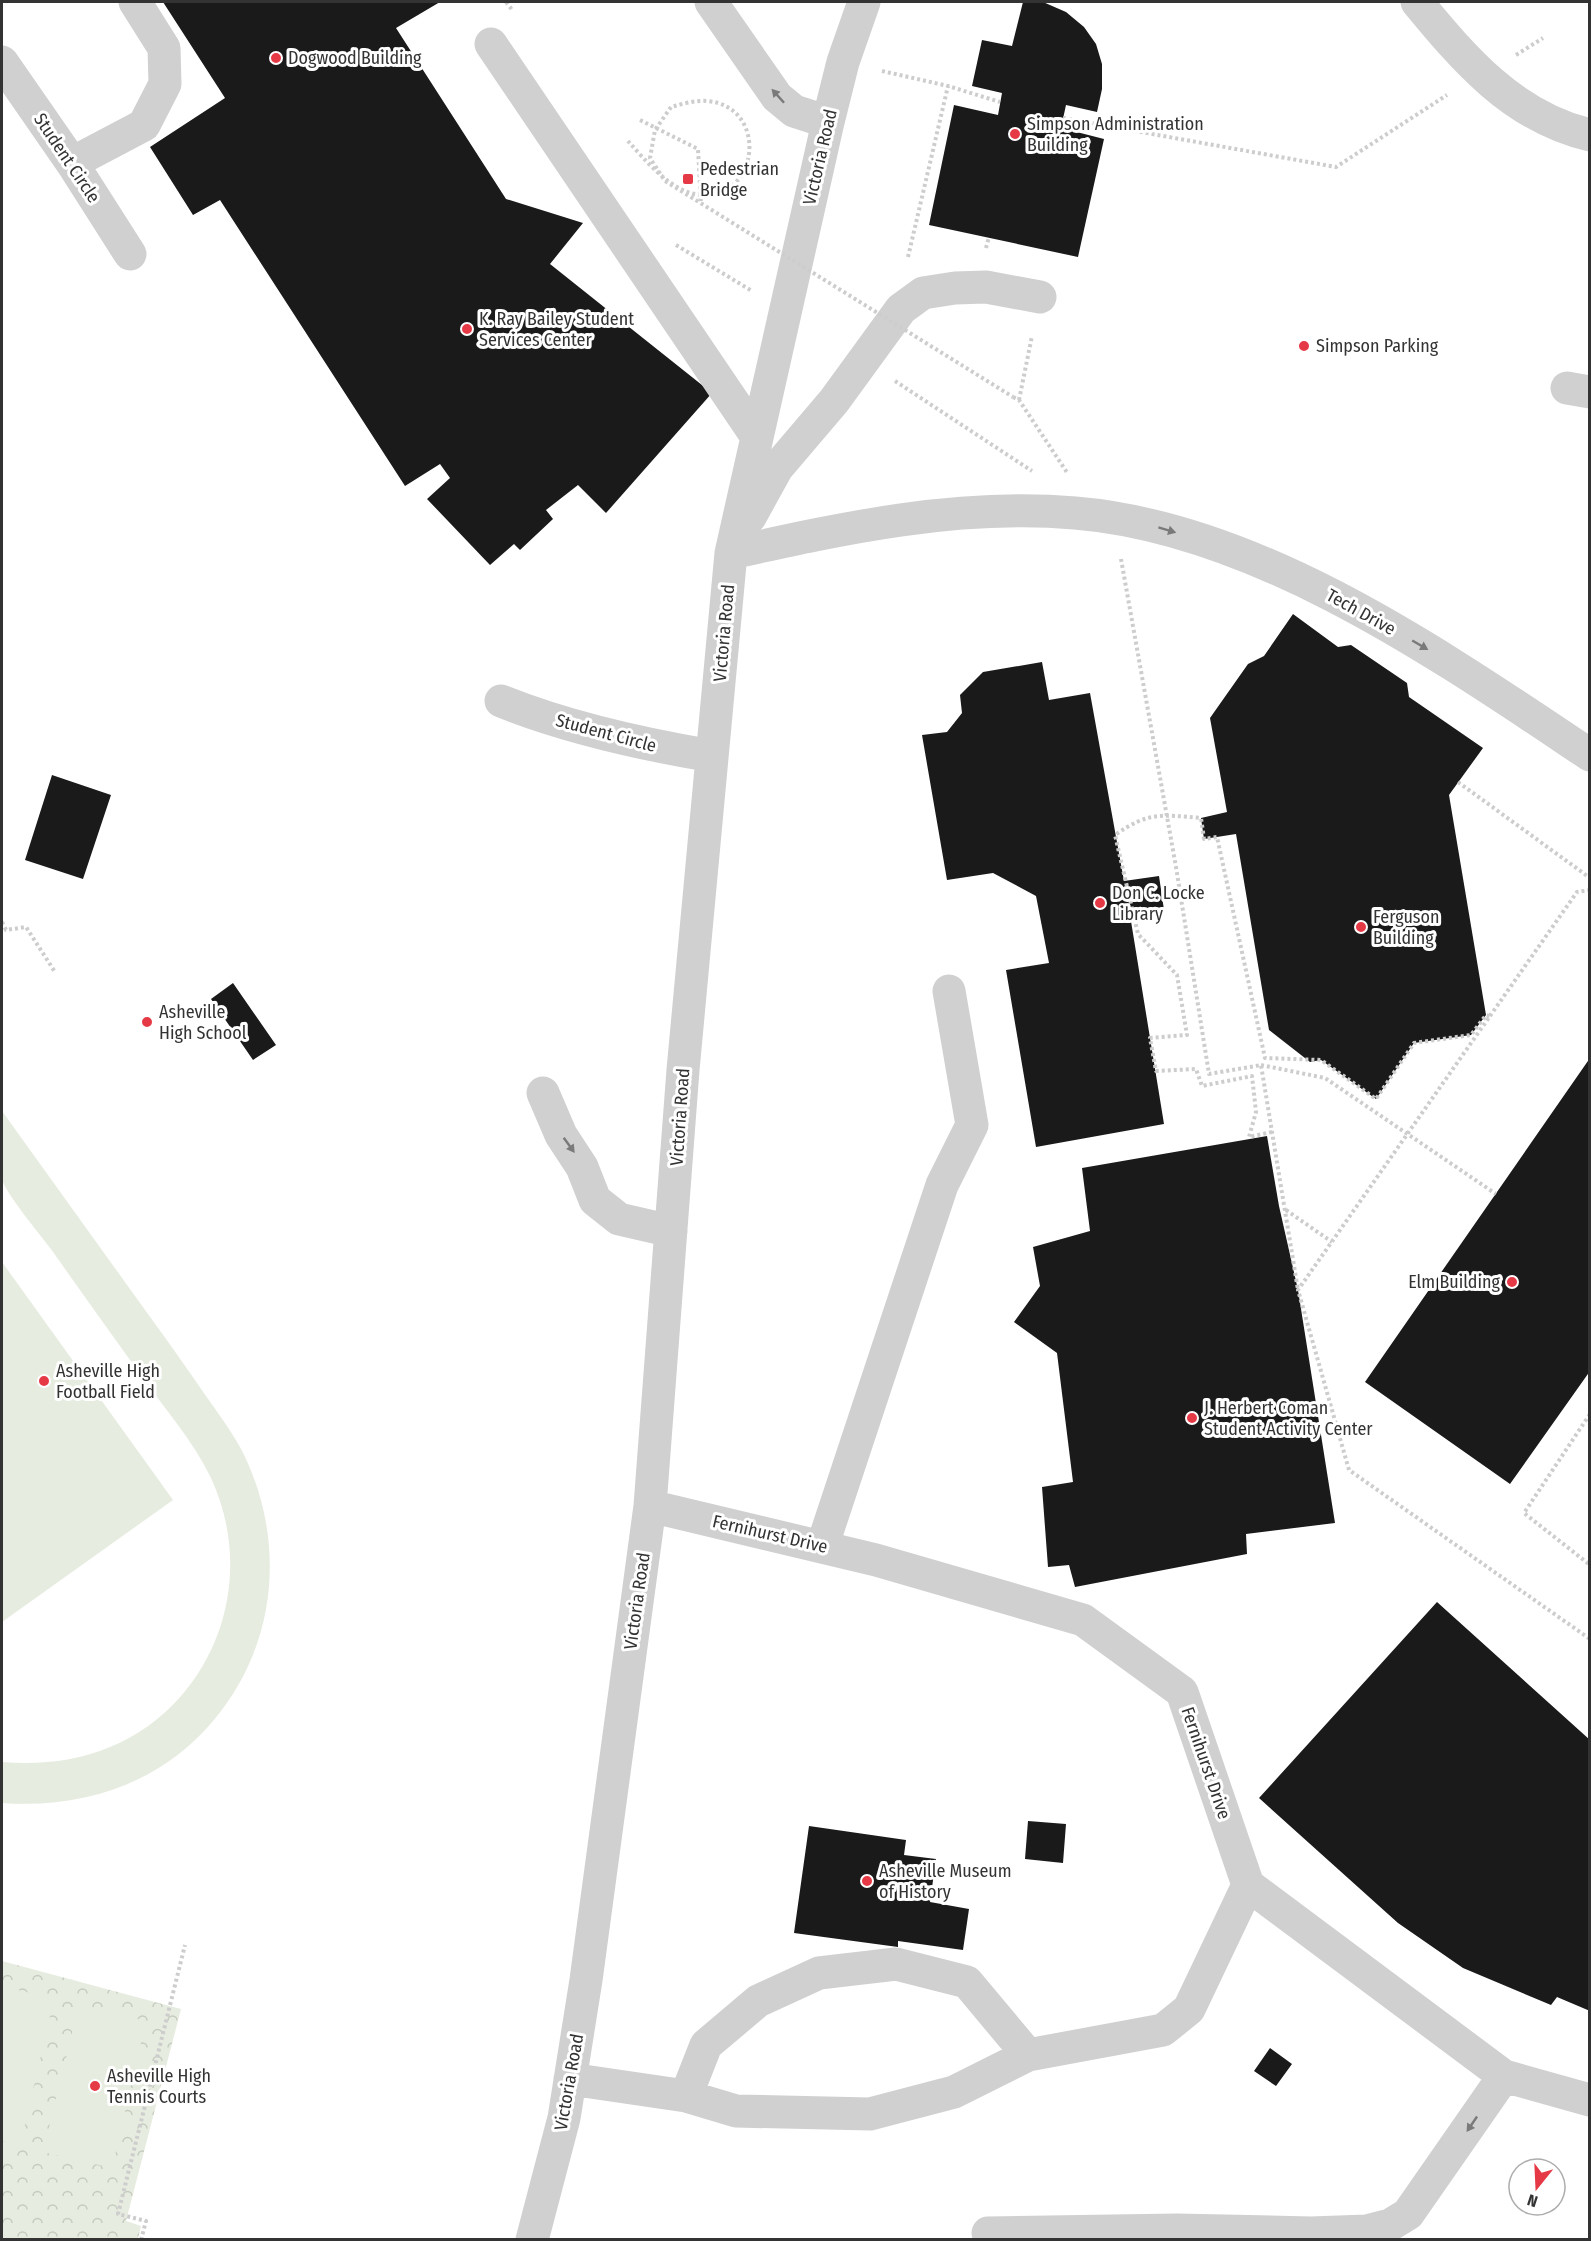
<svg xmlns="http://www.w3.org/2000/svg" width="1591" height="2241" font-family="'Fira Sans Condensed',sans-serif">
<style>
.park{fill:url(#park-crowns)}
.pitch{fill:#e6ecdf}
.building{fill:#1a1a1a}
.lines{fill:none;stroke-linecap:round;stroke-linejoin:round}
.path{stroke:#cdcdcd;stroke-width:4;stroke-dasharray:3 3;stroke-linecap:butt}
.minor{stroke:#d0d0d0;stroke-width:33}
.path-bridge{stroke:#cdcdcd;stroke-width:4;stroke-dasharray:3 3;stroke-linecap:butt}
.oneway{fill:#7a7a7a}
.poi-dot{fill:#e63946;stroke:#fff;stroke-width:2}
.labels{text-anchor:middle;dominant-baseline:central;stroke-width:6;stroke-linejoin:round;paint-order:stroke}
.poi-label{font-size:18px;fill:#333;stroke:#fff;text-anchor:start}
.street-label{font-size:18px;fill:#333;stroke:#fff}
</style>
<defs>
<pattern id="park-crowns" width="20" height="18" patternUnits="userSpaceOnUse" patternTransform="scale(1.5)"><rect width="20" height="18" fill="#e6ecdf"/><path d="M2 6a3 3 0 1 1 6 0M12 15a3 3 0 1 1 6 0" fill="none" stroke="#c6cbc0"/></pattern>
</defs>
<rect width="100%" height="100%" fill="#fff"/>
<path class="park" d="M2 1961 181 2009 126 2221 141 2226 138 2239H2Z"/>
<path class="pitch" d="M2 1111C48 1175 94 1239 140 1303 162 1333 184 1364 206 1396 220 1416 236 1437 246 1459 286 1546 276 1647 213 1721 160 1784 82 1809 2 1803V1762C69 1768 135 1749 181 1696 234 1635 245 1549 210 1476 193 1441 165 1409 143 1378 112 1335 81 1292 51 1249 41 1236 4 1191 2 1179 0 1158 1 1132 2 1111Z
M2 1262 173 1500 2 1622Z
M2 1986 54 1999 20 2146 2 2141Z
M79 2005 146 2021 112 2168 43 2152Z"/>
<path class="building" d="M163 2H440L396 28 506 199 583 223 550 264 712 393 606 513 578 485 546 510 553 519 520 550 514 544 490 565 427 499 450 478 440 464 405 486 220 200 193 215 150 147 225 98Z
M1023 2H1043L1066 12 1084 27 1096 44 1102 64V89L1097 112 1066 105 1061 128 1104 139 1078 257 929 225 954 105 998 115 1002 93 972 86 982 40 1012 46Z
M1293 614 1338 647 1351 645 1407 683 1409 697 1483 748 1449 795 1486 1015 1471 1035 1414 1043 1376 1099 1321 1060 1310 1062 1269 1030 1236 834 1204 839 1201 818 1227 812 1210 718 1248 664 1264 656Z
M1042 662 1049 700 1090 693 1124 881 1159 876 1164 910 1130 915 1164 1124 1036 1147 1006 970 1049 963 1036 896 993 873 947 880 922 735 947 732 962 713 960 695 983 672Z
M52 775 111 795 83 879 25 860Z
M233 983 276 1045 253 1060 211 999Z
M1590 1058V1371L1510 1484 1365 1382Z
M1267 1136 1279 1206 1298 1290 1335 1523 1246 1534 1247 1554 1075 1587 1069 1565 1048 1567 1042 1487 1073 1482 1057 1353 1014 1322 1040 1286 1033 1247 1090 1231 1082 1168Z
M1437 1602 1590 1740V2011L1557 1997 1551 2005 1463 1968 1398 1923 1259 1798Z
M1028 1821 1066 1824 1063 1863 1025 1859Z
M809 1826 906 1840 904 1855 936 1859 930 1902 969 1909 963 1950 898 1941V1947L794 1933Z
M1270 2048 1292 2064 1276 2086 1254 2071Z"/>
<g class="lines">
<path class="path" d="M506 2 513 11
M1516 55 1543 38
M882 71 948 86 1000 102
M1063 118 1336 167 1447 95
M640 120 698 149 701 204
M676 245 752 291
M986 248 989 237
M908 257 948 86
M895 381 1032 471
M1013 397 1019 400 1068 474
M1019 400 1032 336
M1121 559 1176 867 1209 1074 1261 1065 1298 1290
M1458 782 1590 878
M2 922 6 930 26 927 55 972
M1490 1016 1577 892 1590 890
M1261 1065 1325 1078 1496 1194
M1272 1132 1249 1137 1256 1112 1252 1076 1202 1086 1196 1069 1156 1071 1150 1038 1187 1035 1177 975 1138 934 1115 835C1149 811 1162 815 1201 818L1204 839 1217 837 1265 1058 1321 1060 1376 1099 1414 1043 1471 1035 1486 1015 1490 1016 1298 1290 1349 1470 1590 1639
M1286 1210 1332 1242
M1590 1414 1524 1513 1590 1565
M141 2240 146 2221 118 2214 185 1945"/>
<path class="minor" d="M711 2 777 97 794 111 828 122
M1417 2C1464 59 1513 117 1590 135
M491 44 757 437
M2 62 72 163 130 254
M72 163 144 125 165 84 164 48 135 2
M1567 388 1590 392
M750 517 777 468 834 401 901 309 923 293 955 288 986 287 1040 297
M731 553C844 528 958 503 1075 513 1259 528 1440 655 1590 755
M501 701C568 728 641 744 712 756
M543 1093 561 1135 582 1167 595 1200 619 1219 671 1231
M650 1506 876 1560 1083 1620 1182 1692 1248 1885 1504 2076 1590 2100
M822 1547 942 1185 972 1125 949 991
M570 2079 686 2096 736 2111 870 2114 954 2092 1028 2055 1163 2030 1189 2009 1248 1885
M686 2096 706 2045 758 2001 819 1973 896 1964 967 1982 1028 2055
M988 2233 1177 2230 1311 2233 1367 2231 1390 2225 1408 2214 1504 2076
M532 2240 564 2118 586 1980 650 1506 683 1070 731 553 828 122 843 62 864 2"/>
<path class="path-bridge" d="M628 141C646 161 671 192 700 195 760 200 769 106 707 101 695 100 682 104 671 107L655 130 650 158 665 181 1013 397"/>
</g>
<defs><path id="oneway-solid" d="M-6-.8H1V-3.2L6.5 0L1 3.2V.8H-6Z" transform="scale(1.5)"/></defs>
<g class="oneway">
<use href="#oneway-solid" transform="translate(778 96) rotate(-132)"/>
<use href="#oneway-solid" transform="translate(1167 530) rotate(17)"/>
<use href="#oneway-solid" transform="translate(1420 645) rotate(30)"/>
<use href="#oneway-solid" transform="translate(569 1145) rotate(54)"/>
<use href="#oneway-solid" transform="translate(1472 2124) rotate(124)"/>
</g>
<g class="poi-dot">
<circle cx="276" cy="58" r="6"/>
<circle cx="1015" cy="134" r="6"/>
<rect x="682" y="173" width="12" height="12" rx="3"/>
<circle cx="467" cy="329" r="6"/>
<circle cx="1304" cy="346" r="6"/>
<circle cx="1100" cy="903" r="6"/>
<circle cx="1361" cy="927" r="6"/>
<circle cx="147" cy="1022" r="6"/>
<circle cx="1512" cy="1282" r="6"/>
<circle cx="44" cy="1381" r="6"/>
<circle cx="1192" cy="1418" r="6"/>
<circle cx="867" cy="1881" r="6"/>
<circle cx="95" cy="2086" r="6"/>
</g>
<g class="labels">
<g class="poi-label">
<text x="288" y="58">Dogwood Building</text>
<text x="1027" y="124">Simpson Administration<tspan x="1027" dy="21">Building</tspan></text>
<text x="700" y="169">Pedestrian<tspan x="700" dy="21">Bridge</tspan></text>
<text x="479" y="319">K. Ray Bailey Student<tspan x="479" dy="21">Services Center</tspan></text>
<text x="1316" y="346">Simpson Parking</text>
<text x="1112" y="893">Don C. Locke<tspan x="1112" dy="21">Library</tspan></text>
<text x="1373" y="917">Ferguson<tspan x="1373" dy="21">Building</tspan></text>
<text x="159" y="1012">Asheville<tspan x="159" dy="21">High School</tspan></text>
<text x="1500" y="1282" text-anchor="end">Elm Building</text>
<text x="56" y="1371">Asheville High<tspan x="56" dy="21">Football Field</tspan></text>
<text x="1204" y="1408">J. Herbert Coman<tspan x="1204" dy="21">Student Activity Center</tspan></text>
<text x="879" y="1871">Asheville Museum<tspan x="879" dy="21">of History</tspan></text>
<text x="107" y="2076">Asheville High<tspan x="107" dy="21">Tennis Courts</tspan></text>
</g>
<g class="street-label">
<text transform="translate(820 157) rotate(-77)">Victoria Road</text>
<text transform="translate(67 158) rotate(56)">Student Circle</text>
<text transform="translate(1361 612) rotate(29)">Tech Drive</text>
<text transform="translate(724 633) rotate(-85)">Victoria Road</text>
<text transform="translate(606 733) rotate(15)">Student Circle</text>
<text transform="translate(680 1117) rotate(-86)">Victoria Road</text>
<text transform="translate(770 1534) rotate(13)">Fernihurst Drive</text>
<text transform="translate(637 1601) rotate(-82)">Victoria Road</text>
<text transform="translate(1206 1763) rotate(71)">Fernihurst Drive</text>
<text transform="translate(569 2082) rotate(-80)">Victoria Road</text>
</g>
</g>
<rect width="1591" height="2241" fill="none" stroke="#333333" stroke-width="6"/>
<g transform="translate(1537 2187) rotate(198)"><circle r="28" fill="#ffffff" stroke="#adadad" stroke-width="1.5"/>
<path d="M0-4.5L10 22L0 15L-10 22Z" fill="#e63946"/>
<text y="-9" font-size="16" font-weight="bold" text-anchor="middle" fill="#333333">N</text>
</g>
</svg>
